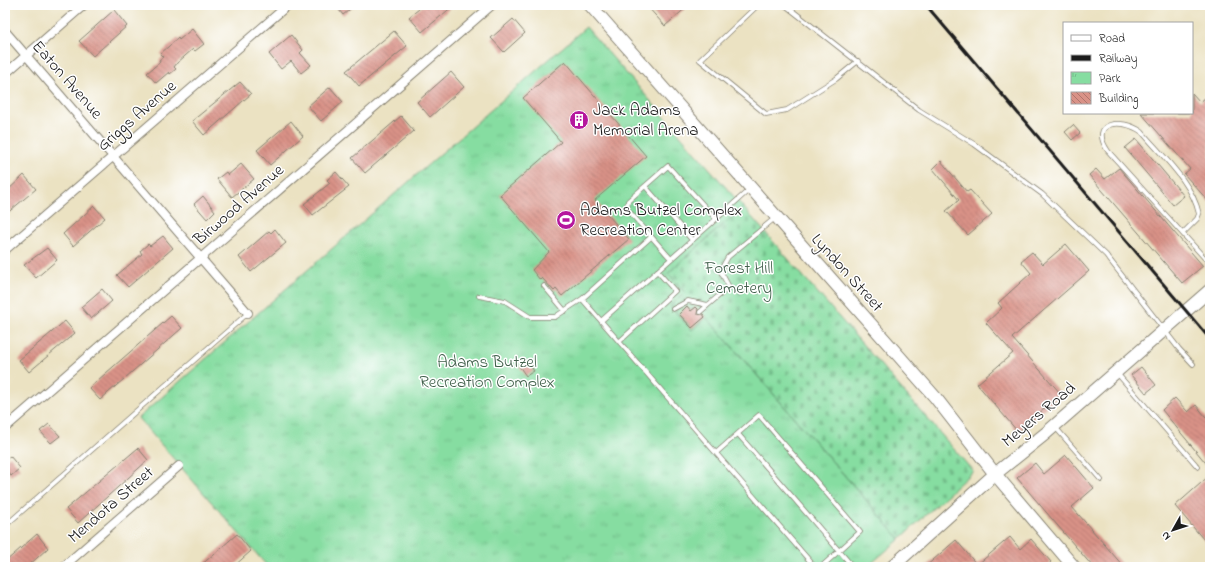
<svg xmlns="http://www.w3.org/2000/svg" width="1215" height="572" font-family="'Indie Flower',sans-serif">
<style>
.cemetery{fill:url(#cemetery-stones);stroke:#517c5e}
.park{fill:url(#park-tufts);stroke:#517c5e}
.building{fill:url(#building-back-hatch)}
.lines{fill:none;stroke-linecap:round;stroke-linejoin:round}
.lane-casing{stroke:#847f6f;stroke-width:5.5}
.street-casing{stroke:#847f6f;stroke-width:10}
.secondary-casing{stroke:#847f6f;stroke-width:14}
.lane{stroke:#fff;stroke-width:4}
.street{stroke:#fff;stroke-width:8}
.secondary{stroke:#fff;stroke-width:12}
.rail{stroke:#1c1c1c;stroke-width:3}
.labels{text-anchor:middle;dominant-baseline:central;stroke-width:3;stroke-linejoin:round;paint-order:stroke}
.street-label{font-size:17px;fill:#1c1c1c;stroke:#fff}
.poi-label{font-size:17px;fill:#1c1c1c;stroke:#fff;text-anchor:start}
.park-label{font-size:17px;fill:#41604b;stroke:#fff}
</style>
<defs>
<pattern id="cemetery-stones" width="16" height="16" patternUnits="userSpaceOnUse"><rect width="16" height="16" fill="#86dda1"/><path d="M2 7V4a2 2 0 0 1 4 0v3zM10 15v-3a2 2 0 0 1 4 0v3z" fill="#73bd8a"/></pattern>
<pattern id="park-tufts" width="24" height="20" patternUnits="userSpaceOnUse"><rect width="24" height="20" fill="#86dda1"/><path d="M3 7l-1-3M5 7V3M7 7l1-3M15 17l-1-3M17 17v-4M19 17l1-3" fill="none" stroke="#73bd8a"/></pattern>
<pattern id="building-back-hatch" width="6" height="6" patternUnits="userSpaceOnUse"><rect width="6" height="6" fill="#d99287"/><path d="M-1 5l2 2M0 0l6 6M5-1l2 2" fill="none" stroke="#af766e"/></pattern>
</defs>
<rect width="100%" height="100%" fill="#fff"/>
<filter id="ink" filterUnits="userSpaceOnUse"><feTurbulence type="fractalNoise" baseFrequency=".025" numOctaves="2"/><feDisplacementMap in="SourceGraphic" scale="8" xChannelSelector="R" yChannelSelector="G"/><feConvolveMatrix kernelMatrix="1 2 1 2 8 2 1 2 1" color-interpolation-filters="sRGB"/></filter>
<filter id="wash" filterUnits="userSpaceOnUse"><feTurbulence type="fractalNoise" baseFrequency=".012" numOctaves="4" result="noise"/><feDisplacementMap in="SourceGraphic" scale="16" xChannelSelector="R" yChannelSelector="G"/><feGaussianBlur stdDeviation="0.9" result="paint"/><feColorMatrix in="noise" values="0 0 0 0 0 0 0 0 0 0 0 0 0 0 0 0 0 1.4 0 .05"/><feComposite in="paint" operator="in"/></filter>
<g filter="url(#wash)">
<rect width="100%" height="100%" fill="#ebe2c2"/>
<path class="cemetery" d="M743 207 973 471 900 539 707 318 692 330 670 306 685 293 668 273Z"/>
<path class="park" d="M586 27 743 207 668 273 685 293 670 306 692 330 706 317 900 539 867 567H268L138 418Z"/>
<g id="blocks">
<path class="building" d="M335 5H355L343 15Z
M424 5H454L422 32 409 17Z
M646 5H689L665 26Z
M114 10 127 26 93 56 79 41Z
M513 19 525 33 504 52 491 38Z
M192 29 204 44 195 51 193 49 177 63 174 67 176 69 170 74 169 72 156 83 147 73 160 62 159 60 163 57 160 54 178 38 179 40Z
M394 31 407 46 359 86 346 71Z
M291 35 303 50 300 53 311 65 301 73 291 61 281 69 269 54Z
M565 61 646 156 595 200 629 239 562 296 556 289 554 291 542 278 540 280 532 270 549 252 500 195 561 142 523 98Z
M451 72 464 87 430 117 417 102Z
M240 82 251 94 204 135 192 121Z
M330 87 343 102 321 121 308 106Z
M1192 93 1200 102 1205 98 1210 104V203L1184 174 1190 169 1141 113H1192Z
M401 116 414 131 365 173 352 158Z
M291 121 303 136 270 165 257 150Z
M1073 125 1080 133 1072 140 1065 132Z
M1136 139 1184 196 1173 205 1125 148Z
M941 161 967 192 970 190 992 214 968 235 946 211 959 200 933 169Z
M241 164 254 179 232 197 217 179 226 172 228 175Z
M1119 168 1203 266 1182 283 1089 175 1096 169 1105 179Z
M336 172 349 187 313 215 304 204 330 183 327 180Z
M24 175 36 189 5 215V193Z
M203 196 215 211 207 219 194 204Z
M94 206 105 218 73 246 63 234Z
M275 229 286 243 251 272 239 257 269 231 271 233Z
M163 236 173 248 128 287 117 275 142 254 140 251 148 244 150 246Z
M1066 244 1089 271 1012 338 1061 394 1018 432 977 384 1013 353 986 323 1002 308 998 303 1031 273 1021 261 1032 252 1043 264Z
M47 248 57 260 36 278 24 265Z
M102 289 112 301 91 319 81 307Z
M687 306 691 311 696 307 698 309 697 314H703L705 317 692 328 679 314Z
M171 316 182 328 100 400 89 388Z
M65 321 75 333 29 372 19 360Z
M527 361 534 371 526 376 519 366Z
M1141 367 1156 385 1146 393 1131 375Z
M1175 398 1188 412 1196 405 1210 422V468L1162 410Z
M49 424 60 436 51 443 40 431Z
M138 448 148 460 78 523 66 509Z
M1066 455 1094 488 1072 507 1124 567H1093L1017 478 1035 463 1044 474Z
M10 456 20 468 11 476 5 468V460Z
M1210 475V547L1175 506Z
M37 534 48 548 27 567H5V562Z
M237 534 251 551 233 567H199Z
M1010 537 1020 549 1031 539 1051 562 1046 567H925L956 540 977 565Z"/>
</g>
</g>
<g filter="url(#ink)">
<use href="#blocks" fill-opacity="0" stroke="#847f6f" stroke-width="1"/>
<g class="lines">
<defs>
<path id="lane" d="M758 5 700 60 766 114 787 110 836 79 858 61
M785 5 919 110 974 144 1042 194 1106 255 1179 349 1193 364
M645 186 692 240
M1183 233 1197 219 1199 214C1192 182 1162 156 1142 132 1121 117 1088 122 1108 151L1210 264
M671 259 627 209 628 201 668 166 716 219
M544 286 565 311
M479 296 505 301 530 317H555L582 299 651 237
M582 299 815 567
M673 309 688 301 708 305 729 287 721 272 724 264 728 257 775 218
M700 312 708 305
M601 321 750 189
M619 342 675 291 657 271
M1116 372 1198 467
M1056 428 1101 480
M738 434 853 567
M716 453 759 415 860 532 821 567
M5 526 248 313"/>
<path id="street" d="M5 31 248 313
M5 74 84 5
M5 250 288 5
M5 428 492 5
M63 567 179 466"/>
<path id="secondary" d="M590 5 935 397 995 474 1074 567
M892 567 995 474 1045 434 1210 290"/>
</defs>
<use href="#lane" class="lane-casing"/>
<use href="#street" class="street-casing"/>
<use href="#secondary" class="secondary-casing"/>
<use href="#lane" class="lane"/>
<use href="#street" class="street"/>
<use href="#secondary" class="secondary"/>
<path class="rail" d="M926 5 1210 339"/>
</g>
</g>
<defs>
<symbol id="building-disc" viewBox="-11 -11 22 22"><circle r="9.5" fill="#b5179e" stroke="#fff"/><path d="M-4-6H4V6H1V3H-1V6H-4ZM-2.5-4.3h1.7v1.8h-1.7ZM.8-4.3h1.7v1.8H.8ZM-2.5-1h1.7V.8h-1.7ZM.8-1h1.7V.8H.8Z" fill="#fff"/></symbol>
<symbol id="stadium-disc" viewBox="-11 -11 22 22"><circle r="9.5" fill="#b5179e" stroke="#fff"/><path d="M0-5a6.5 5 0 1 0 0 10a6.5 5 0 1 0 0-10ZM-3.5-1.8h7v3.6h-7Z" fill="#fff"/></symbol>
</defs>
<g fill-rule="evenodd">
<use href="#building-disc" x="568" y="109" width="22" height="22"/>
<use href="#stadium-disc" x="555" y="209" width="22" height="22"/>
</g>
<g class="labels">
<g class="street-label">
<text transform="translate(67 80) rotate(49)">Eaton Avenue</text>
<text transform="translate(137 116) rotate(-41)">Griggs Avenue</text>
<text transform="translate(239 205) rotate(-41)">Birwood Avenue</text>
<text transform="translate(847 273) rotate(48)">Lyndon Street</text>
<text transform="translate(1039 415) rotate(-40)">Meyers Road</text>
<text transform="translate(111 505) rotate(-41)">Mendota Street</text>
</g>
<g class="poi-label">
<text x="593" y="110">Jack Adams<tspan x="593" dy="20">Memorial Arena</tspan></text>
<text x="580" y="210">Adams Butzel Complex<tspan x="580" dy="20">Recreation Center</tspan></text>
</g>
<g class="park-label">
<text x="739" y="268">Forest Hill<tspan x="739" dy="20">Cemetery</tspan></text>
<text x="487" y="362">Adams Butzel<tspan x="487" dy="20">Recreation Complex</tspan></text>
</g>
</g>
<rect width="1215" height="572" fill="none" stroke="#fff" stroke-width="20"/>
<rect x="1063" y="22" width="130" height="92" fill="#ffffff" stroke="#a4a4a4"/>
<rect x="1071" y="35" width="20" height="6" fill="#ffffff" stroke="#a4a4a4"/>
<text x="1099" y="42" font-size="12" fill="#1c1c1c">Road</text>
<rect x="1071" y="55" width="20" height="6" fill="#1c1c1c" stroke="#a4a4a4"/>
<text x="1099" y="62" font-size="12" fill="#1c1c1c">Railway</text>
<rect x="1071" y="72" width="20" height="12" fill="url(#park-tufts)" stroke="#a4a4a4"/>
<text x="1099" y="82" font-size="12" fill="#1c1c1c">Park</text>
<rect x="1071" y="92" width="20" height="12" fill="url(#building-back-hatch)" stroke="#a4a4a4"/>
<text x="1099" y="102" font-size="12" fill="#1c1c1c">Building</text>
<g transform="translate(1173 530) rotate(231)" stroke="#ffffff" stroke-width="3" paint-order="stroke">
<path d="M0-3L7 15L0 10L-7 15Z" fill="#1c1c1c"/>
<text y="-6" font-size="11" font-weight="bold" text-anchor="middle" fill="#1c1c1c">N</text>
</g>
</svg>
